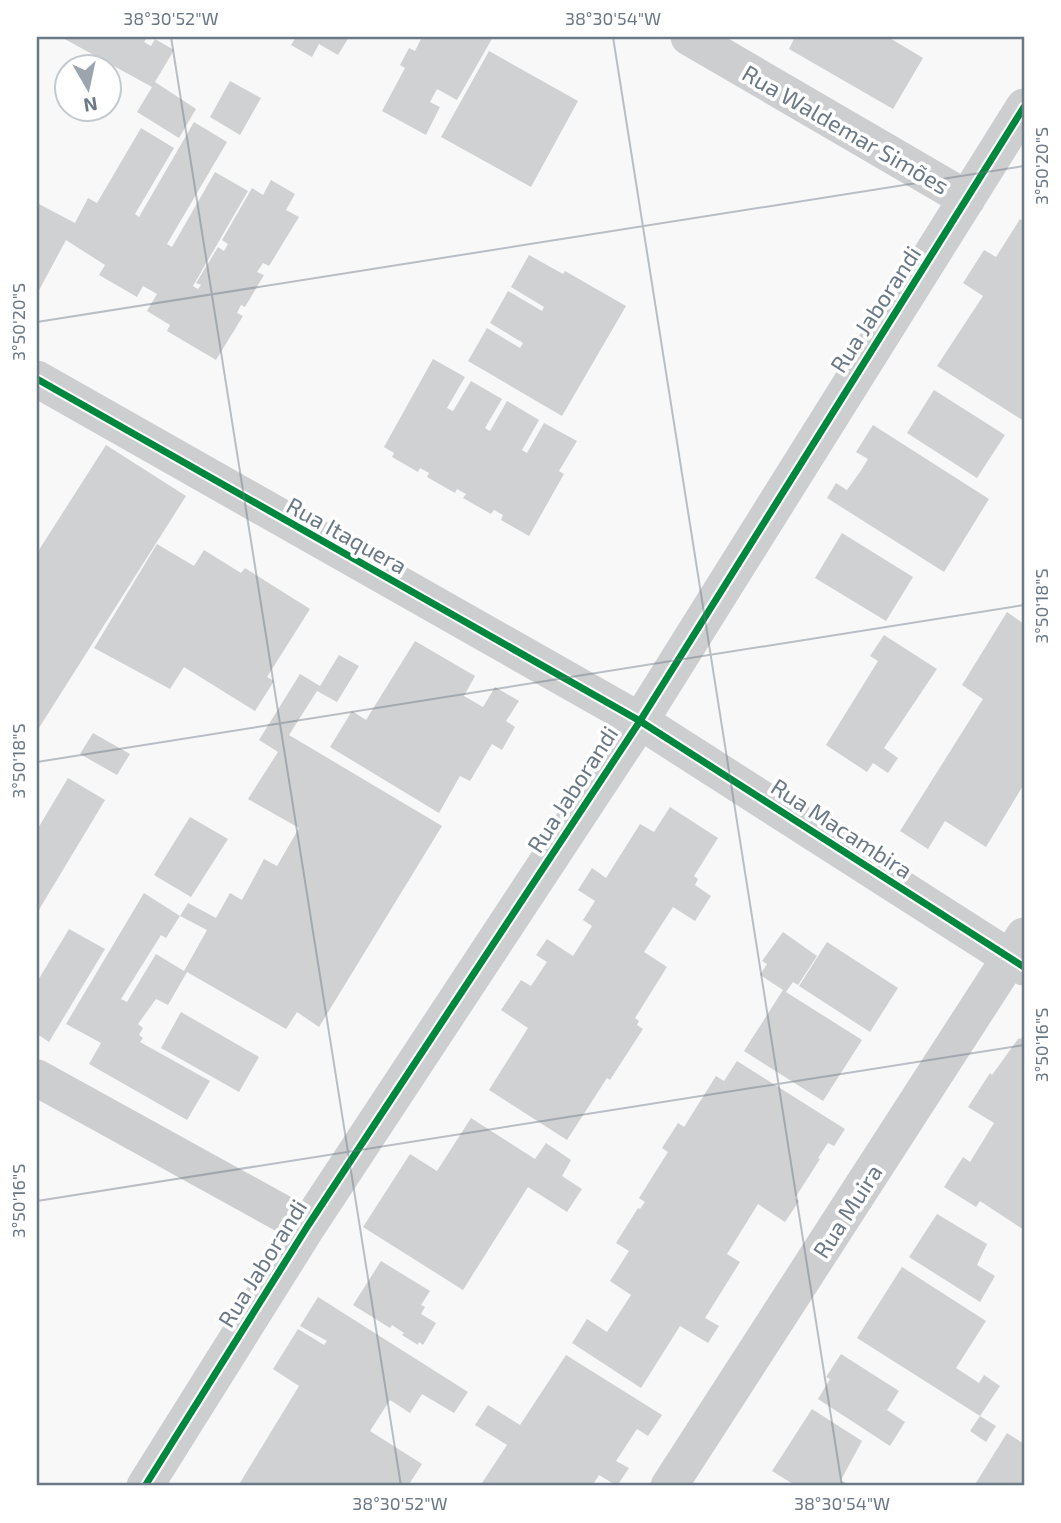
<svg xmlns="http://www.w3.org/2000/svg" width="1061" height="1523" font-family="'Exo 2',sans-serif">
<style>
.building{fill:#cfd1d2}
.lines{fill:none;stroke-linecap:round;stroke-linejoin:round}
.minor{stroke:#cdcecf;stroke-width:37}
.cycleway-casing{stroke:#fff;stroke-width:11}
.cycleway{stroke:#00873e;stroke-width:7}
.ticks{fill:none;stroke:#6b7885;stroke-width:2;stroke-opacity:0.45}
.labels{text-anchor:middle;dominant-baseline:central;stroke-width:7;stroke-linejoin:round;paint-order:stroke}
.street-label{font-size:23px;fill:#6b7885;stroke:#fff}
.neatline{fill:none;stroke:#6b7885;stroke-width:2.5}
.ticks-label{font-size:18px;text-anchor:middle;fill:#6b7885}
</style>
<rect width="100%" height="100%" fill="#f8f8f8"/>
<path class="building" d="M61 37H148L144 42 151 46 155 39 174 50 155 82 196 109 179 138 137 112 152 87Z
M296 37H349L338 55 319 44 312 57 291 45Z
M422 37H493L457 100 437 89 430 102 440 107 426 135 382 111 405 68 400 65 409 48 415 51Z
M795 37H888L923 58 893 109 789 49Z
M489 51 578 101 531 187 441 137Z
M230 81 261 98 240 135 210 117Z
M194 122 227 142 167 244 172 247 215 172 248 191 193 286 198 289 201 285 196 283 218 247 224 251 228 244 222 240 252 188 263 195 271 180 295 194 286 210 299 217 269 266 263 263 257 272 264 275 245 307 241 305 237 313 243 316 216 360 167 331 170 325 147 311 157 294 143 286 137 297 99 275 105 265 66 240 37 294V203L75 223 88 198 97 203 141 128 174 148 135 214 139 217Z
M1020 219 1024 222V421L937 366 983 296 963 283 984 250 996 257Z
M529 255 563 274 565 271 626 306 562 416 468 361 487 328 520 348 523 343 490 323 508 291 542 311 544 307 511 287Z
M433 359 465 377 447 408 453 411 471 381 502 399 485 428 490 431 507 401 539 420 522 450 527 453 544 423 577 441 559 471 564 474 529 536 501 520 503 515 494 510 491 514 463 498 466 494 457 489 455 493 427 477 429 473 420 468 418 472 392 457 394 453 384 447Z
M934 390 1005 435 977 478 907 433Z
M873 425 989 499 944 572 827 498 836 483 847 490 860 472 868 459 856 452Z
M106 445 186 496 37 731V553Z
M842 533 913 577 886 621 815 578Z
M157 544 194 566 204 550 241 573 245 568 310 609 267 677 274 681 255 711 184 667 170 689 94 648Z
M1007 612 1024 624V784L986 847 945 821 928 849 900 831 983 699 962 685Z
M884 635 937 669 884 748 898 758 888 773 873 763 867 772 826 745 878 661 870 656Z
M415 641 475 676 464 696 483 707 495 687 519 701 506 721 515 727 502 750 492 744 470 781 460 776 439 813 330 747 352 711 366 720Z
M339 655 359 666 337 702 317 691 289 735 442 826 319 1027 297 1012 286 1029 187 972 168 1005 156 999 138 1024 143 1028 139 1035 143 1038 140 1042 210 1081 187 1120 89 1064 101 1043 66 1024 144 893 180 916 166 938 161 935 121 999 127 1002 156 954 184 971 207 930 180 916 188 903 216 918 230 893 242 900 264 859 277 866 299 828 248 799 278 752 259 740 300 674 320 686Z
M93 733 130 754 117 775 80 754Z
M68 778 105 800 37 913V830Z
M670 807 718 838 694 876 698 879 695 885 711 896 695 921 673 907 644 952 667 967 635 1018 639 1021 637 1025 643 1029 610 1080 607 1078 567 1140 489 1090 528 1028 501 1010 521 980 531 986 547 962 536 955 547 939 573 956 592 926 583 920 595 901 578 890 592 868 606 878 640 824 654 832Z
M190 817 228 839 191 897 154 875Z
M69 929 105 949 49 1042 37 1034V982Z
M783 932 817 956 798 985 793 982 786 992 862 1040 823 1101 744 1051 783 990 760 975 767 964 762 961Z
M827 942 898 988 870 1032 799 986Z
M181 1012 259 1057 239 1092 161 1048Z
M1022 1038 1024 1039V1230L980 1201 976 1207 944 1187 963 1157 970 1162 994 1123 968 1107 990 1073 992 1075 1018 1039Z
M737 1061 845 1129 834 1146 828 1143 818 1158 820 1159 795 1198 799 1201 785 1222 758 1204 727 1254 740 1262 705 1318 719 1326 708 1343 680 1326 641 1388 572 1343 587 1319 607 1332 631 1295 610 1281 629 1251 616 1243 638 1208 640 1209 645 1202 639 1198 668 1152 662 1148 678 1123 684 1127 716 1076 724 1081Z
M471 1118 535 1159 546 1143 571 1160 562 1176 582 1189 567 1212 528 1187 463 1290 363 1227 410 1154 437 1171Z
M937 1214 987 1244 977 1265 995 1276 980 1302 909 1257Z
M381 1261 430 1291 421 1305 425 1307 421 1314 436 1323 423 1345 419 1342 418 1345 402 1335 404 1333 392 1325 390 1328 353 1305Z
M902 1267 986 1321 956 1368 979 1383 984 1375 1000 1386 980 1416 857 1338Z
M318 1297 468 1392 454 1413 422 1394 410 1413 390 1400 370 1431 422 1464 408 1486H238L299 1386 273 1369 298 1329 324 1345 327 1341 300 1326Z
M841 1354 899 1391 887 1410 905 1422 890 1446 818 1399 830 1379 826 1377Z
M566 1355 662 1415 648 1436 637 1429 616 1461 629 1468 617 1486 599 1475 592 1486H480L507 1445 475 1425 488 1405 520 1425Z
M812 1409 862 1441 841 1480 850 1486H796L772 1471Z
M980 1416 996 1426 986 1442 970 1431Z
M1007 1433 1024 1444V1486H974Z"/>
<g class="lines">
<path class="minor" d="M689 37 967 199
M37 379 640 721 1024 967
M37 1078 307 1227
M145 1486 307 1227 640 721 1024 107
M669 1486 1024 936"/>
<defs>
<path id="cycleway" d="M37 379 640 721 1024 967
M145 1486 307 1227 640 721 1024 107"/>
</defs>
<use href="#cycleway" class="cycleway-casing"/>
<use href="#cycleway" class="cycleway"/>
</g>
<path class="ticks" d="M171 37 401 1486M613 37 842 1486M37 322 1024 166M37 762 1024 605M37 1201 1024 1045M1012 1486 1024 1484"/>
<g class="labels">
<g class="street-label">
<text transform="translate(846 129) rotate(30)">Rua Waldemar Simões</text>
<text transform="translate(875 309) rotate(-57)">Rua Jaborandi</text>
<text transform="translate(347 535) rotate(29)">Rua Itaquera</text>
<text transform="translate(572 789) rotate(-57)">Rua Jaborandi</text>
<text transform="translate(842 828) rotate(33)">Rua Macambira</text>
<text transform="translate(847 1211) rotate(-57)">Rua Muira</text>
<text transform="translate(262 1263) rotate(-58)">Rua Jaborandi</text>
</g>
</g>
<rect width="1061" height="1523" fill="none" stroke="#ffffff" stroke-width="77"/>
<g transform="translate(88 88) rotate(171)"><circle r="33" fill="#ffffff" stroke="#c4c9ce" stroke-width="2"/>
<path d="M0-5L12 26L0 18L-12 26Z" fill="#9ca5ad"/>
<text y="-10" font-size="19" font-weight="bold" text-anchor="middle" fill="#6b7885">N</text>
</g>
<rect x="38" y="38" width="985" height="1446" class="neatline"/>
<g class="ticks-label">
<text x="171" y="25">38°30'52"W</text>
<text x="613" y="25">38°30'54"W</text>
<text transform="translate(1042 166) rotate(-90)" y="6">3°50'20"S</text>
<text transform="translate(19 322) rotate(-90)" y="6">3°50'20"S</text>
<text transform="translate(1042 606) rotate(-90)" y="6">3°50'18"S</text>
<text transform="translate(19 761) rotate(-90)" y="6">3°50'18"S</text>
<text transform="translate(1042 1045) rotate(-90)" y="6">3°50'16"S</text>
<text transform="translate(19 1201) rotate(-90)" y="6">3°50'16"S</text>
<text x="400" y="1510">38°30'52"W</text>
<text x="842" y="1510">38°30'54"W</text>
</g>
</svg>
